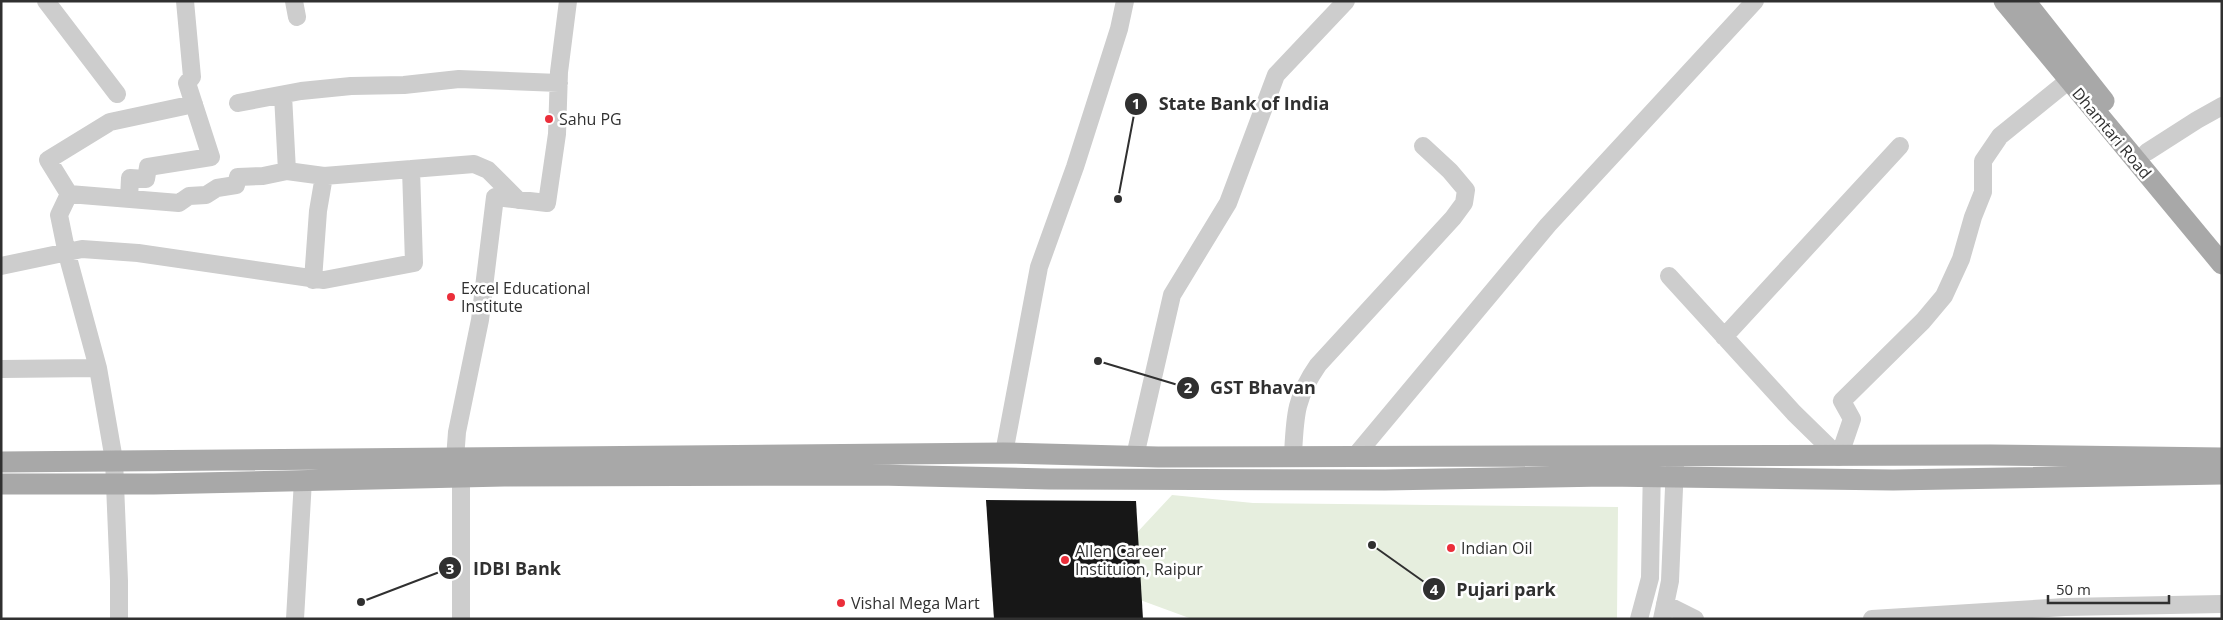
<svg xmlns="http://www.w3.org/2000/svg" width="2223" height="620" font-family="'Open Sans',sans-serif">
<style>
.green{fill:#e6eede}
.building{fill:#171717}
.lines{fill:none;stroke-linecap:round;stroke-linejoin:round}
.minor{stroke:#cdcdcd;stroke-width:18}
.major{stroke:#a8a8a8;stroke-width:21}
.poi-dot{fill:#eb2e3a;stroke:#fff;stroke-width:2}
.labels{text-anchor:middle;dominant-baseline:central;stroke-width:5;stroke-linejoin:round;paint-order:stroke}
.poi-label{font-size:16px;fill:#303030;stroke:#fff;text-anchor:start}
.street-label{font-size:16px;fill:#303030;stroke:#fff}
.leader{fill:none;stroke:#303030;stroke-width:2}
.callout-dot{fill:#303030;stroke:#fff;stroke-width:2}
.mark-label{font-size:15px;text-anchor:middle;font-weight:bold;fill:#fff}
.callout-label{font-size:18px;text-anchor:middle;font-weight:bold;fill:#303030;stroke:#fff;stroke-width:5;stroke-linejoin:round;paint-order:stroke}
</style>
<rect width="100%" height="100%" fill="#fff"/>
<path class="green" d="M1172 495 1253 503 1618 507 1617 619H1192L1091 582Z"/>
<path class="building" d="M986 500 1136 501 1143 619H994Z"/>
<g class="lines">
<path class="minor" d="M46 1 117 94
M294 1 297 17
M283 95 287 171
M238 103 301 91 351 86 404 85 459 79 559 83
M2147 152 2197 120 2222 106
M69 194 179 203 189 196 206 195 217 188 236 185 238 177 263 176 287 171 324 176 474 164 488 170 518 200
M69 194 59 215 67 254 98 368 114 460 119 581V619
M69 194 48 160 110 122 194 104
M129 199 130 178 146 179 148 167 211 157 187 83 192 77 185 1
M1 266 82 249 138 253 324 280 414 263 411 169
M1669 276 1794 413 1839 457 1852 419 1842 401 1923 321 1944 296 1961 259 1973 217 1983 192V161L2000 136 2068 81
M313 280 318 211 324 176
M1724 337 1900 146
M1 369 98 368
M1004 453 1039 267 1075 167 1119 29 1125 1
M1293 455C1295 416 1295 398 1318 365L1453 218 1464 203 1466 190 1450 171 1423 146
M1356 455 1548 225 1755 1
M1135 456 1172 295 1228 203 1276 75 1346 1
M455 459 457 432 480 320 495 197 547 203 557 134 559 72 568 1
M1665 604 1695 619
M295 619 303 480
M461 619V477
M1639 619 1650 578 1652 463
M1662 619 1670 581 1675 465
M1872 619 2065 607 2222 604"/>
<path class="major" d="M2004 1 2222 264
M2025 1 2104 101
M1 462 1004 453 1158 457 1991 455 2222 458
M1 484H154L504 476 878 475 1049 479 1385 480 1605 476 1893 480 2222 474"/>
</g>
<g class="poi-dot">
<circle cx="549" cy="119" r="5"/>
<circle cx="451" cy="297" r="5"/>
<circle cx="1451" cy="548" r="5"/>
<circle cx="1065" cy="560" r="5"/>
<circle cx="841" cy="603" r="5"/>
</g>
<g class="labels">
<g class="poi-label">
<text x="559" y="119">Sahu PG</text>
<text x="461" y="288">Excel Educational<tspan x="461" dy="18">Institute</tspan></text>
<text x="1461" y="548">Indian Oil</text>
<text x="1075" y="551">Allen Career<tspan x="1075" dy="18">Instituion, Raipur</tspan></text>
<text x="851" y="603">Vishal Mega Mart</text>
</g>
<g class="street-label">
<text transform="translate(2112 133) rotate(50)">Dhamtari Road</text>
</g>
</g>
<path class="leader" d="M1118 199L1136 104M1098 361L1188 388M361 602L450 568M1372 545L1434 589"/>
<g class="callout-dot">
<circle cx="1118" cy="199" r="5"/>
<circle cx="1098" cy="361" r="5"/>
<circle cx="361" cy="602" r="5"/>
<circle cx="1372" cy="545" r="5"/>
<circle cx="1136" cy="104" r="12"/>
<circle cx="1188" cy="388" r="12"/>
<circle cx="450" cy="568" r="12"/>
<circle cx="1434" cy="589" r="12"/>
</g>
<g class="mark-label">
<text x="1136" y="109">1</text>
<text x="1188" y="393">2</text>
<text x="450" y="574">3</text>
<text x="1434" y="595">4</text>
</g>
<g class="callout-label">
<text x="1244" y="110">State Bank of India</text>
<text x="1263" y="394">GST Bhavan</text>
<text x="517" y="575">IDBI Bank</text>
<text x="1506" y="596">Pujari park</text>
</g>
<rect width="2223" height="620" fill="none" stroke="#303030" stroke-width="5"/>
<path d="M2048 595v8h121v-8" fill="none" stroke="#303030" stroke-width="2.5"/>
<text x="2056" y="595" font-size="15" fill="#303030" stroke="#ffffff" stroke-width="4" paint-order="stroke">50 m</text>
</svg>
